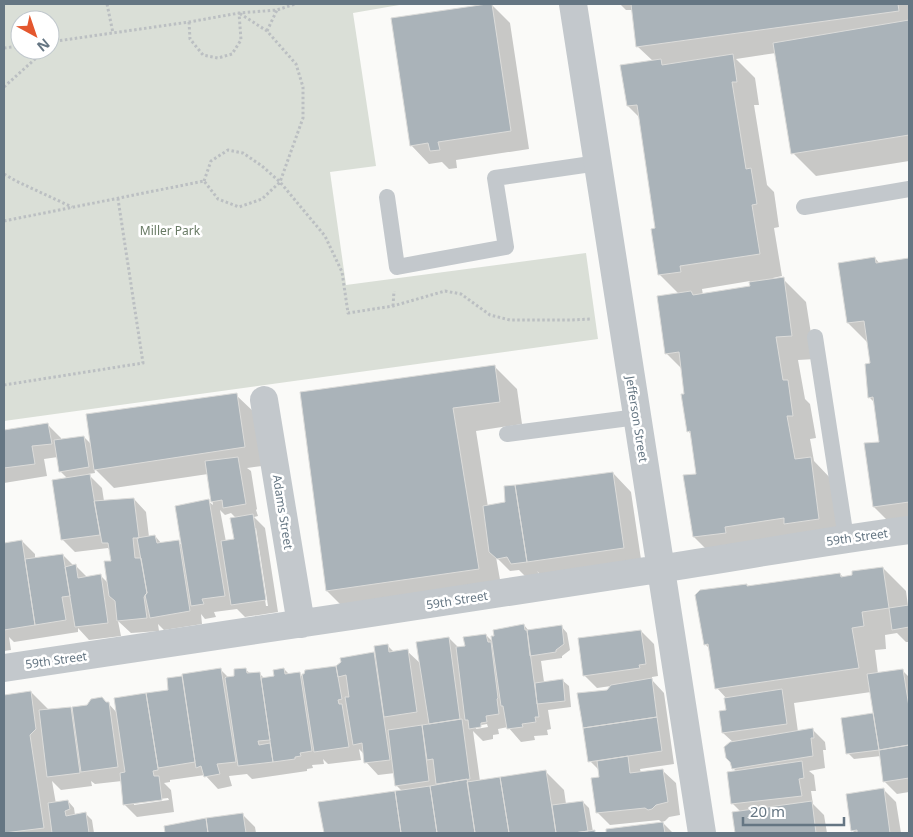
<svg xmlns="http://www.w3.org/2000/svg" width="913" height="837" font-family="'Noto Sans',sans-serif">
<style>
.green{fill:#dadfd7;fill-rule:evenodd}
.shadow{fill:#0003;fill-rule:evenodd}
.building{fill:#aab3b9;stroke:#dcdcda}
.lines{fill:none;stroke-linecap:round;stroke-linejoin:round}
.path{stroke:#bbbfc2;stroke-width:3;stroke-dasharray:2.5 2.5;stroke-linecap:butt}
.service{stroke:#c3c8cc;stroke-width:16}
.minor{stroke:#c3c8cc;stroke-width:28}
.labels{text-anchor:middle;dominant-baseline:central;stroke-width:5;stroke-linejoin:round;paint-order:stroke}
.park-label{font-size:12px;fill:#687a64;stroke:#fff}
.street-label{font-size:12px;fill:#657683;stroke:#fff}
</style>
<rect width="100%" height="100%" fill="#fafaf8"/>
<path class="green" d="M4 4H405L353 13 376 166 330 172 346 285 586 253 598 339 4 421ZM20 20H50V50H20Z"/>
<path class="shadow" d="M491 4 510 23 529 149 456 160 457 168 449 169 442 162 429 164 411 145Z
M620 4H909V161L816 176 793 153 776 53 736 59 755 78 759 105H754L767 185 774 192 779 227 774 228 782 276 773 278 774 280 783 279 806 302 815 359 798 360 805 399 810 404 816 438 810 439 814 461 833 481 841 542 717 560 694 537 698 475 691 434 688 431 683 370 666 353 679 294 659 274 657 229 640 118 628 106 653 61 637 46 633 10H626ZM750 281 751 287 703 295 702 289Z
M875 258 880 264 909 259V528L897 530 874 507 866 445 880 443 875 403 870 398 871 364 868 343 848 323Z
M494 366 517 389 522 424 476 431 488 507 507 503 613 473 631 492 642 566 546 580 537 571 539 574 525 576 519 570 510 571 496 557 502 591 350 614 327 591 301 394Z
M236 395 255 413 262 466 247 468 251 471 257 509 256 510 258 516 254 517 265 528 278 612 245 617 237 609 214 612 216 617 205 619 201 614 202 624 164 630 158 624 159 631 131 633 118 621 121 636 89 640 78 628V632L14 642 9 637 11 650 4 651V544L22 541 35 554V559L63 555 74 566H76L88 578 101 576 108 583 112 562 110 550 108 548 75 552 62 539 68 479 60 471 58 457 44 459 47 476 4 483V431L48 425 61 438V440L84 437 92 445ZM94 468 114 488 208 474 213 505 208 501 183 546 178 542 162 544 155 536 149 537 146 512 134 499 104 501 102 488 88 474 95 473ZM220 510 225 515 231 513 236 518 235 540 226 542ZM254 528H256L268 606H266Z
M883 568 906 591 908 606H909V642H906L897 633 885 635 886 649 875 650 878 674 902 670 909 677V792L897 794 884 781 881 756 854 759 848 753 842 719 874 714 871 692 794 703 798 732 812 729 825 742 826 750H823L825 768 809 771 814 775 816 791H811L813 804 824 815 827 833H736L734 813 741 812 733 804 737 772 733 768 732 763 734 743 723 733 727 711V699L717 688 710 649 705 644 746 585 748 587 840 574 844 578Z
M524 625 529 631 561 626 567 633 570 650 562 656V658L541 661 544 682 562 680 569 686 571 707 548 710 551 729 547 730 548 735 534 736 535 740 521 742 508 727 498 729 499 734 493 735V739L483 741 473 731 480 781 546 772 564 790 566 804 583 802 589 808 593 832H594L596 833H325L320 803 402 791 397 786 395 773 378 775 366 762 365 755 359 749 361 760 328 764 323 759 324 764 312 765 313 768 307 769V771L252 779 247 774 229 776 232 786 218 789 205 775 170 780V782L164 783 171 790 174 812 137 817 124 804 122 781 95 784 91 781 92 786 61 790 52 781 56 804 68 801 74 808 75 815 86 814 92 820 94 833H4V696L31 692 49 710 71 708 74 712 108 703 117 713 170 691 168 679 220 669 229 678 236 677 246 670 251 674 259 673 265 679 276 677 284 669 290 675 299 673 304 678 337 667 343 662 342 659 376 654 388 646 395 653 407 651 421 664 449 638 459 648 466 647 486 635 493 642ZM487 724 488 727 476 729V726ZM463 779V781L442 784 441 782ZM168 798 169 800 134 805V802Z
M641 631 654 644 658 676 652 677V680L664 693 674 764 640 769 641 773 663 771 676 783 680 815 669 817 665 821 662 822 673 833H608L607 830 663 823 659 820 610 825 597 812 601 779 600 771 590 761 608 691 611 686 597 688 584 675Z
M883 789 896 802 901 833H855L852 830Z
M242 814 255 827 256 833H166L165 827Z"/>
<path class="building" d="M487 4H492L511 131 438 142 440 150 430 151 428 143 410 146 391 18Z
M631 4H898L899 11 636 47Z
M909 20V135L791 154 773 43Z
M733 54 737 82H732L746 169 751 168 757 204 752 205 760 254 680 266 681 272 658 275 651 229 655 228 637 105 627 106 620 65 661 59 662 65Z
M875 257 876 263 909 258V502L873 507 864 443 879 442 873 397 868 398 865 364 870 363 864 321 847 323 838 263Z
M784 277 792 336 776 337 783 380H788L793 416H787L795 459 811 457 819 519 784 524V518L725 527 726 533 693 537 683 475 696 474 690 431 687 432 681 394H684L679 352 665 354 657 296 691 291 693 295 750 286 749 282Z
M495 365 500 402 453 408 479 569 326 591 300 392Z
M237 393 245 447 94 470 86 414Z
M48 423 52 444 32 446 35 464 4 468V430Z
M84 436 89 467 59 472 54 440Z
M238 457 246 504 223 508 222 500 211 502 205 461Z
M613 472 624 548 527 562 515 485Z
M90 474 100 535 61 540 52 480Z
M515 485 527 562 511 564 507 557 497 559 489 552 483 506 505 502 504 486Z
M134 498 139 538H133L135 558H141L147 593 144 597 147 618 117 621 115 601 109 596 104 561H111L108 543H102L94 501Z
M209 499 225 596 202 599 204 604 191 606 175 506Z
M253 514 266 600 231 605 221 541 234 539 230 518Z
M155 535 157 543 179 540 190 611 150 618 145 595 147 593 137 538Z
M22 540 35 625 4 630V543Z
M63 554 70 596 62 597 66 620 35 625 25 559Z
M76 564 78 578 101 574 108 623 75 627 65 567Z
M883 567 889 608 862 612 864 626 852 628 859 668 715 689 708 644 704 645 695 595 700 590 747 584V586L840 573 841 577 852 575V571Z
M909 605V627L892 630 889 608Z
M524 624 525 630H527L539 717H535L536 722 522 724 523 727 507 729 503 706H501L491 636H494L493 630Z
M562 625 564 644 556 650V652L530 656 527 630Z
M641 630 646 664 639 665 640 668 583 676 578 638Z
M486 634 488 642H491L498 698 497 699 499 714 486 716 487 722 481 723V727L469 729 468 720H465L456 647 465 646 463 637Z
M449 637 460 719 429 724 416 642Z
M388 644 389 652 408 649 417 712 384 717 374 646Z
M374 652 390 760 364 763 362 743 353 745 345 697H349L346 675 338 677 336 666 341 662 340 658Z
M336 666 342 699 338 700 339 704H342L349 747 314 752 302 674H304L305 670Z
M221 668 236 762 217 764 220 774 204 777 201 766 196 768 195 762 182 674Z
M246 668 247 673 260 672 270 740 258 741 259 745 270 743 273 762 238 766 225 678 226 677 234 676V669Z
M284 668 285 674 300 672 312 751 300 753 301 756 295 757V759L273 762 261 678 274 676 273 670Z
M903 669 909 707V745L879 750 867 674Z
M182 676 195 762 158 768 146 693 168 690 167 678Z
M652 678 657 717 583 728 577 693 607 690 611 685Z
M563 679 565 701 537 704 535 683Z
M782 689 787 724 722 733 719 711 726 710 724 698Z
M31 691 36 729 30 735 44 828 4 833V695Z
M146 693 158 768V770L153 771 154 776H159L162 800 123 805 120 773 125 772 114 698Z
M102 697 106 702H109L118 767 81 772 72 707 87 705 91 699Z
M71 707 80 773 47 777 39 710Z
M873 713 879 750 846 754 841 718Z
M657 717 662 751 588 762 583 728Z
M462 719 470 779 436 784 433 759 427 760 422 725Z
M422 725 429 781 395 786 388 730Z
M813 728 814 738H811L813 756 732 769 730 762 726 758 724 747 730 742Z
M909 745V778L883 782 879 750Z
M628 756 630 773 663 769 668 802 656 805 652 809 648 810 645 808 596 813 591 778 599 777 597 761Z
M802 761 804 778 799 779 802 796 731 804 727 772Z
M546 770 556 833H509L500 777Z
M500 777 509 833H475L467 782Z
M467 779 475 833H437L430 786Z
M430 786 437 833H401L395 791Z
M884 788 890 833H857V830L851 831 846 794Z
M395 791 401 833H324L318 802Z
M68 800 70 809 65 811 66 816 86 812 89 833H52L48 803Z
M583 801 588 831 574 833H556L552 805Z
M812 801 816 833H735L732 812Z
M243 813 246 833H208L206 818Z
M206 818 208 833H165L164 826Z
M663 822 665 833H606V829Z
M595 830V833H574Z"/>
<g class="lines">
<path class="path" d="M107 4 113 33
M189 22 190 39 203 55 218 58 232 54 241 40 239 13
M267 31 277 10
M50 42 189 22 239 13 277 10 295 4
M4 48 20 46
M4 87 45 50
M4 174 16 181 72 207
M204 181 211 161 228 150 243 153 262 166 280 182 325 236 342 272 348 313 393 306 445 291 461 294 490 315 510 320H570L591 319
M4 221 204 181 218 199 239 207 262 199 280 182 303 118V87L296 64 267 31 239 13
M393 306 394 291
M4 385 143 363 118 199"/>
<path class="service" d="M387 197 397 267 506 247 495 178 598 163
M804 207 909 189
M815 337 846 538
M507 434 637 417"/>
<path class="minor" d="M573 4 702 833
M264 400 301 624
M4 668C222 636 441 602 659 569 743 556 826 541 909 530"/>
</g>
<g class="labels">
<g class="park-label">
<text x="170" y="230">Miller Park</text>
</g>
<g class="street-label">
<text transform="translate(637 419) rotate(81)">Jefferson Street</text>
<text transform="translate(283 512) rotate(81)">Adams Street</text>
<text transform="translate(857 537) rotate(-8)">59th Street</text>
<text transform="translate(457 600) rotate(-9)">59th Street</text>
<text transform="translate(56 660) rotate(-8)">59th Street</text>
</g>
</g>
<rect width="913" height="837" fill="none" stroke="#657683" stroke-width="10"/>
<g transform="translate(35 35) rotate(140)"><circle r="24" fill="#ffffff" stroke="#c1c8cd"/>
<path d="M0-4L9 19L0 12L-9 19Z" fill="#e4572e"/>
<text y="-8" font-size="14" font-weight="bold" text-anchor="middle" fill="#657683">N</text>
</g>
<path d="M743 817v8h101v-8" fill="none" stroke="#657683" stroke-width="2.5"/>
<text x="750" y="817" font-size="15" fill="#657683" stroke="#ffffff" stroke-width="4" paint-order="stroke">20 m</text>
</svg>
